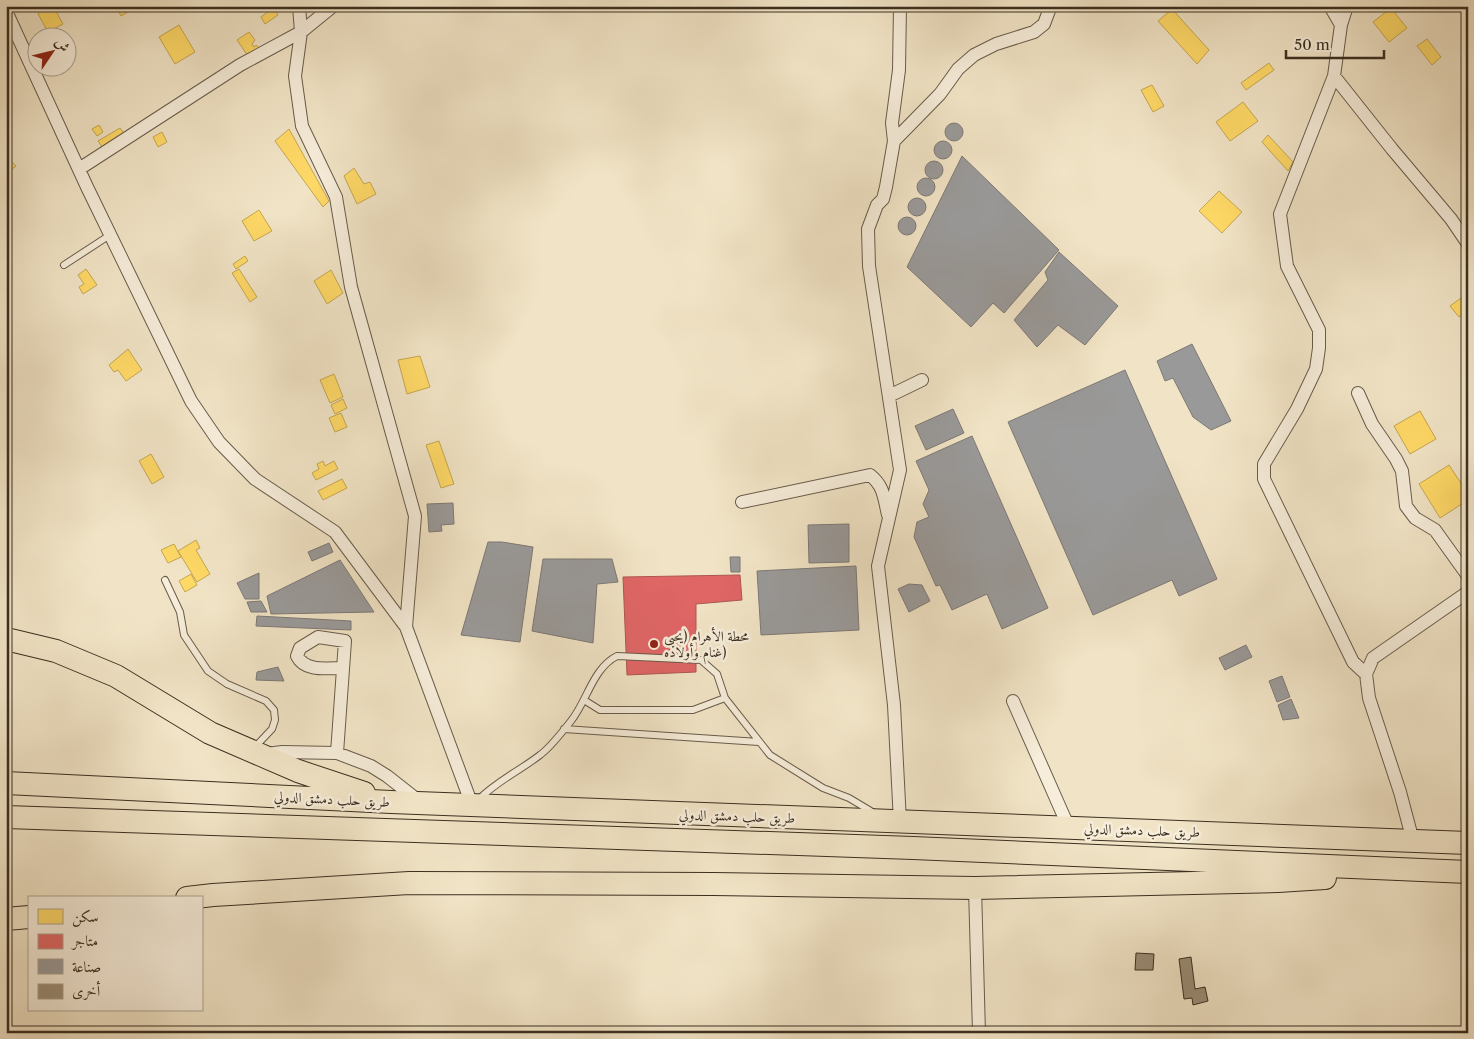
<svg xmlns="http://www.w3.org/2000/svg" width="1474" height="1039" font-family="'Libre Caslon Text',Amiri,serif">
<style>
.homes{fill:#ffd966;stroke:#c4a651}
.shops{fill:#e06666;stroke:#ae5651}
.industry{fill:#999;stroke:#7d7975}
.building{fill:#9a8d76;stroke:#3b2f20}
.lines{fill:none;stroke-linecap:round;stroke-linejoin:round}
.lane-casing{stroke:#685c4a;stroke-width:8}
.street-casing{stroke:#685c4a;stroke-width:14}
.highway-casing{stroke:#3b2f20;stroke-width:24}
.lane{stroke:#f6edda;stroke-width:6}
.street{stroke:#f6edda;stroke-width:12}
.highway{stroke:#f1e4c6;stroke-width:22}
.poi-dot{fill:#8f2418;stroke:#f6edda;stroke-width:2}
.labels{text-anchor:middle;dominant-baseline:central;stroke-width:5;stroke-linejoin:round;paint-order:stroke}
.poi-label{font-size:14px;fill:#3b2f20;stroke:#f6edda;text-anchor:start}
.street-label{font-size:14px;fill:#3b2f20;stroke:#f6edda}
</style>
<rect width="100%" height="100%" fill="#f1e4c6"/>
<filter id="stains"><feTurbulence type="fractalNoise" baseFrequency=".004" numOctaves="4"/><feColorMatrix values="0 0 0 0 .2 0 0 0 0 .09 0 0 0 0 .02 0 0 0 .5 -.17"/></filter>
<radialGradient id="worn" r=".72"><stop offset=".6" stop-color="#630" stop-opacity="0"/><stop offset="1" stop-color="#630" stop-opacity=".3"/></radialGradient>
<path class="homes" d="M51 6H53L63 24 48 32 38 14Z
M116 6H138L121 16Z
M273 8 278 15 265 24 261 17Z
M1391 8 1407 28 1389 42 1373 22Z
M1172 9 1209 50 1197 64 1158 21Z
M179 25 195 52 175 64 159 37Z
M249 32 255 40 252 44 254 47 256 45 259 48 248 56 237 40Z
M1427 39 1441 57 1432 65 1417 46Z
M1269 63 1274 70 1246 90 1241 83Z
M1152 85 1164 106 1153 112 1141 90Z
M1243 102 1258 121 1230 141 1216 122Z
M99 125 103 132 97 136 92 129Z
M120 128 125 135 103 148 98 141Z
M289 129 329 201 323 207 275 141Z
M162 132 167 142 158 147 153 137Z
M1268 135 1293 162 1288 171 1262 142Z
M6 155 16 166 6 174Z
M354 168 364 184 370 182 376 194 357 204 344 176Z
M1219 191 1242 212 1222 233 1199 211Z
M259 210 272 231 254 241 242 221Z
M245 256 248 261 236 269 233 264Z
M86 269 97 285 83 294 79 287 84 284 78 275Z
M239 269 257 297 250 302 232 273Z
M331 270 343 293 327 304 314 281Z
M1468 293V310L1459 317 1450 306Z
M128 349 142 370 126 381 118 370 114 372 109 365Z
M420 356 430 387 407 394 398 360Z
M334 374 343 397 330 403 320 380Z
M343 399 347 408 335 414 331 405Z
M1420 411 1436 439 1410 454 1394 426Z
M341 413 347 427 335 432 329 418Z
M439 441 454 484 441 488 426 445Z
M151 454 164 477 152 484 139 461Z
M323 461 325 466 334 461 338 469 316 480 312 473 319 469 317 464Z
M1449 465 1468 494V500L1440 518 1419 484Z
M342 479 347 488 323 500 318 491Z
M196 540 200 548 196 550 210 574 197 582 178 551Z
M174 544 181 557 168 563 161 550Z
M191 574 197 585 185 592 179 581Z"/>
<path class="shops" d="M740 575 742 600 696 604V672L627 675 623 577Z"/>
<path class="industry" d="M945 132a9 9 0 1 1 18 0a9 9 0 1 1-18 0Z
M934 150a9 9 0 1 1 18 0a9 9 0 1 1-18 0Z
M962 156 1059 250 1004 313 993 303 971 327 907 267Z
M925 170a9 9 0 1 1 18 0a9 9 0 1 1-18 0Z
M917 187a9 9 0 1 1 18 0a9 9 0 1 1-18 0Z
M908 207a9 9 0 1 1 18 0a9 9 0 1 1-18 0Z
M898 226a9 9 0 1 1 18 0a9 9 0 1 1-18 0Z
M1059 252 1118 306 1085 345 1058 325 1037 347 1014 320 1048 280 1045 272Z
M1192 344 1231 421 1211 430 1193 417 1173 378 1165 381 1157 361Z
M1125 370 1217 579 1179 596 1172 580 1093 615 1008 422Z
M953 409 964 433 926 450 915 426Z
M972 436 1048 608 1002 629 987 594 952 610 940 585 936 586 914 537 917 522 929 517 923 504 929 490 916 461Z
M453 503 454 524 441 525 442 531 429 532 427 504Z
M849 524V562L809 563 808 525Z
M488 542H502L533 547 520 642 461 635Z
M329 543 333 552 312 561 308 552Z
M730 557H740V572H731Z
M543 559H612L618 582 597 584 593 643 532 631Z
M340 560 374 612 271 614 267 596Z
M856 566 859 630 761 635 757 571Z
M259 573V599H245L237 583Z
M909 584 922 585 930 601 909 612 898 589Z
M261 601 267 612H251L247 602Z
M257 616 351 621V630L256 626Z
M1246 645 1252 657 1225 670 1219 658Z
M278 667 284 681 256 680 257 672Z
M1282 676 1290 697 1277 702 1269 681Z
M1291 699 1299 718 1283 720 1278 705Z"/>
<path class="building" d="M1136 953 1154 954 1153 970H1135Z
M1191 957 1195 989 1205 987 1208 1001 1193 1005 1192 998 1184 999 1179 959Z"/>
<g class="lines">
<defs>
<path id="lane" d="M64 265 110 235
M165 580 180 612 184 635 208 671 227 684 266 701 274 710 275 720 272 729 254 748
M584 700 600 710H693L725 698
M564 729 759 742
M478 800C498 780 518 772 540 755 551 747 562 732 571 721 587 701 593 668 617 656L701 660 717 674 725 698 770 755 823 788 849 798 874 813"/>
<path id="street" d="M299 6 301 32 295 76 302 126 336 197 351 287 415 516 406 627 472 805
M900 6 899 70 892 123 894 141 886 187 883 199 877 205 868 229 869 266 900 470 878 566 894 705 900 822
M1330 6 1341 25
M1347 6 1341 25 1334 76 1280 214 1287 266 1319 330V348L1316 369 1297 409 1264 464V479L1353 662 1366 674
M6 11 87 187 191 401 219 442 255 479 335 532 406 627
M1334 76 1392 149 1451 219 1468 244
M894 141 940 94 958 69 974 55 996 44 1034 32 1044 24 1050 8
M79 169 240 65 301 32 333 6
M1358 393 1372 424 1396 459 1402 471 1406 506 1415 518 1435 530 1468 576
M889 396 922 380
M742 502 870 475C884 486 884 498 888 515
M1013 701 1069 828
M337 753 345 641 318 637 300 648 297 656C305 672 327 668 343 668
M267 754 282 752 337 753 371 766 387 776 420 802
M1413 841 1400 792 1369 698 1366 674 1373 658 1468 592
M975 888 979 1033"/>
<path id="highway" d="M6 639 56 651 116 676 210 733 298 771 364 793
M6 783 391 802 1468 843
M6 817 913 848 1468 872
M187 898 213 895 409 883 713 884 975 888 1278 881 1325 878
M6 919 29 917"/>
</defs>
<use href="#lane" class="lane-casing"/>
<use href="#street" class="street-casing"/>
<use href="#highway" class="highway-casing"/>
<use href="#lane" class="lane"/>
<use href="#street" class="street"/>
<use href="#highway" class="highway"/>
</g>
<circle class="poi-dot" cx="654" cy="644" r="5"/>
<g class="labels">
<g class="poi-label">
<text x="664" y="636">محطة الأهرام (يحيى<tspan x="664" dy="16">غنام وأولاده)</tspan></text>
</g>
<g class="street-label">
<text transform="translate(332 799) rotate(3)">طريق حلب دمشق الدولي</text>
<text transform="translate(737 816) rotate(2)">طريق حلب دمشق الدولي</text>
<text transform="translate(1142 830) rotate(2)">طريق حلب دمشق الدولي</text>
</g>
</g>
<rect width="1474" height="1039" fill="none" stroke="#f1e4c6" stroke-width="25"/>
<rect x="8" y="8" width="1459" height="1024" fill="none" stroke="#3b2f20" stroke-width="2.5"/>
<rect x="12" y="12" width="1449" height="1014" fill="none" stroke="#3b2f20"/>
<rect x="28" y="896" width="175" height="115" fill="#f6edda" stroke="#aba190"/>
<rect x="38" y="909" width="25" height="15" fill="#ffd966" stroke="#aba190"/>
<text x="72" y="922" font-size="15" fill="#3b2f20">سكن</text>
<rect x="38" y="934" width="25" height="15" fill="#e06666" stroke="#aba190"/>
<text x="72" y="946" font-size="15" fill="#3b2f20">متاجر</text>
<rect x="38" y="959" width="25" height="15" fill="#999999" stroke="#aba190"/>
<text x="72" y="972" font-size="15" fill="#3b2f20">صناعة</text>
<rect x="38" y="984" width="25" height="15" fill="#9a8d76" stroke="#aba190"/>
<text x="72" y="996" font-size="15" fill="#3b2f20">أخرى</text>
<g transform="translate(52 52) rotate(55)"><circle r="24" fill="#f6edda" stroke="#aba190"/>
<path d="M0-4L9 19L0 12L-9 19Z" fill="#8f2418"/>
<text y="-8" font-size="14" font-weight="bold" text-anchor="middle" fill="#3b2f20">ش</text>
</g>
<path d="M1286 50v8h98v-8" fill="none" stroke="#3b2f20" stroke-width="2.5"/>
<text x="1294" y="50" font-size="15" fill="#3b2f20" stroke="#f6edda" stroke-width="4" paint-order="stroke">50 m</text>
<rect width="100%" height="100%" filter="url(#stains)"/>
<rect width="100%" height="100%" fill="url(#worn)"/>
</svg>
